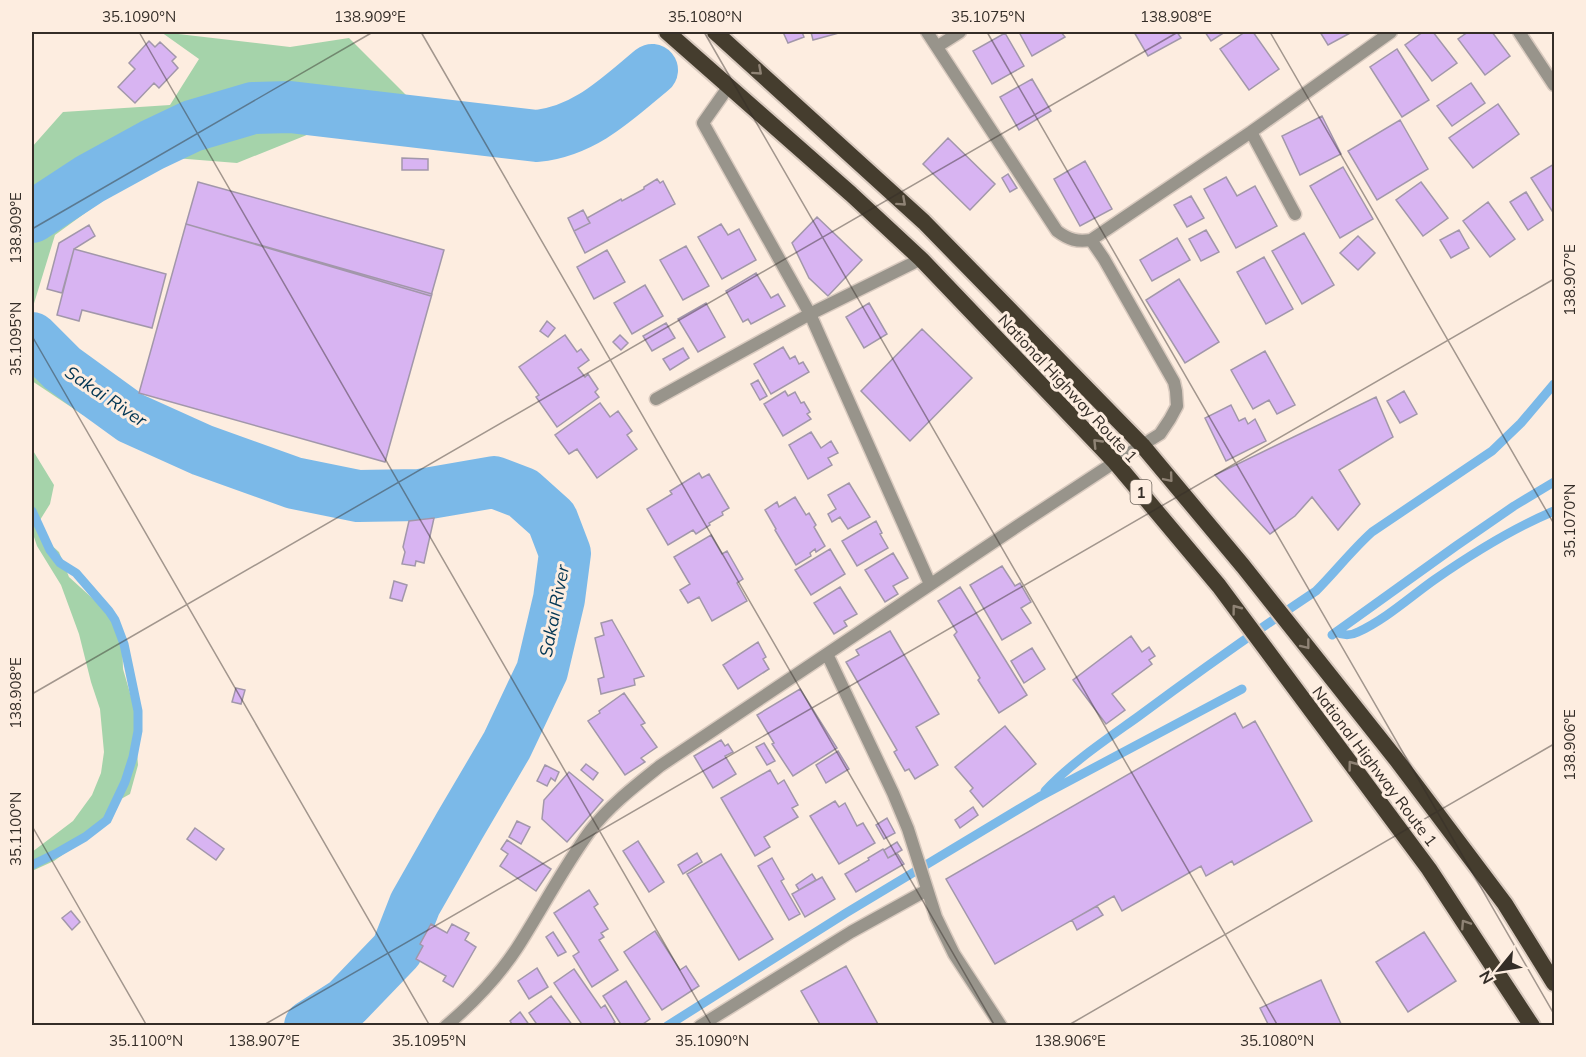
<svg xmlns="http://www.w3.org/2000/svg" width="1586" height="1057" font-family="Mulish,sans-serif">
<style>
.green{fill:#a5d3aa}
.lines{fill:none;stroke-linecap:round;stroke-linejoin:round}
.stream{stroke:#7bb9e8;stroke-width:9}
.river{stroke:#7bb9e8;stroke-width:52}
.building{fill:#d8b4f2;stroke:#a297aa;stroke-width:1.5}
.minor-casing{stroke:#d9cabf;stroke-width:15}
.trunk-casing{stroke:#d9cabf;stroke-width:20}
.minor{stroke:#98948b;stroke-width:12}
.trunk{stroke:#453d2e;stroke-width:16}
.oneway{stroke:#8f8375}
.ticks{fill:none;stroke:#342d27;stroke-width:1.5;stroke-opacity:0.45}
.labels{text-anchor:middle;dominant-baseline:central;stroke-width:6;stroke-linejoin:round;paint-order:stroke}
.shield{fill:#fdede0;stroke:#70675e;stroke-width:1.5}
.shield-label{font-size:15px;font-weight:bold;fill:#342d27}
.street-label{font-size:16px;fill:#342d27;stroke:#fdede0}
.water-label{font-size:18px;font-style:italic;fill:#013553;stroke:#fdede0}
.neatline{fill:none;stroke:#342d27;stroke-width:2}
.ticks-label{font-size:15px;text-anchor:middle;fill:#342d27}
</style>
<rect width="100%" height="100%" fill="#fdede0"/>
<path class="green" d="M161 32 290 47 349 38 406 95 237 163 162 157 55 235 32 310 44 326 97 388 83 415 32 381V147L63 112 170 105 199 59Z
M32 449 54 485 50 504 40 520 47 541 59 552 69 577 102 607 122 633 123 669 136 714V740L138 765 130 794 121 799 112 819 54 861 32 871V852L73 821 92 795 101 773 104 752 100 709 91 682 79 634 61 585 37 546 32 531Z"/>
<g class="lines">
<path class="stream" d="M32 511 50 550 60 563 76 573 109 611 115 620 124 644 138 711V731L133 757 125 782 107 820 85 837 57 853 32 865
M1336 632C1344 636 1350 636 1358 632 1386 619 1410 597 1434 580 1473 553 1511 529 1554 511
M1332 635 1456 546 1514 506 1554 482
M1045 791C1072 762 1107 739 1139 716 1197 673 1256 631 1316 591 1335 572 1352 550 1372 532L1492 451 1521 423 1554 384
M667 1026 846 913 1039 797 1242 689"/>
<path class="river" d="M32 217 90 179 152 145 192 126 253 108 290 107 537 136C585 131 617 99 652 70
M32 338 62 368 131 418 202 450 294 483 358 496 419 495 494 482 523 493 552 519 565 553 559 599 542 671 507 745 460 825 415 904 397 950 346 1003 310 1026"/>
</g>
<path class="building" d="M783 32H802L804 37 788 43Z
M811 32H839V33L813 40Z
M1019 32H1061L1065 37 1032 56Z
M1134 32H1177L1181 38 1148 56Z
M1205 32H1225L1211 41Z
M1245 32H1253L1279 69 1249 90 1220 49Z
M1320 32H1352L1328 45Z
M1423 32H1433L1457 63 1432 81 1405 45Z
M1468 32H1492L1510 56 1485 75 1458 39Z
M1005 33 1024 66 992 84 973 51Z
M149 41 155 47 160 42 176 57 172 61 178 68 159 88 154 83 135 103 118 87 135 69 129 63Z
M1397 49 1429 100 1402 117 1370 67Z
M1032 79 1051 111 1019 130 1000 97Z
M1471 83 1485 103 1452 126 1437 106Z
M1498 104 1519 134 1473 168 1449 138Z
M1322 116 1341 154 1300 175 1282 136Z
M1400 120 1428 169 1377 200 1348 151Z
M948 138 995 184 970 210 923 164Z
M402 158 428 159V170H402Z
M1085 161 1112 209 1080 226 1054 179Z
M1554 164V214L1531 178Z
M1343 167 1373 219 1340 238 1310 186Z
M1008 174 1017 188 1010 192 1002 178Z
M1226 177 1237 196 1255 186 1277 226 1236 248 1204 189Z
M657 179 660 183 663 181 675 204 585 253 574 231 590 223 587 218 621 199 622 201 644 189V187Z
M198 182 444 250 431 296 186 224Z
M1421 182 1448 218 1423 236 1396 200Z
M1526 192 1543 220 1528 230 1510 202Z
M1191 196 1204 218 1187 227 1174 205Z
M1488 202 1515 239 1490 257 1463 221Z
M583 210 590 223 574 231 568 218Z
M817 217 862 260 828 296 809 278 792 243Z
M186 224 432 294 385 462 139 393Z
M721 224 728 235 739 229 756 260 722 279 698 237Z
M89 225 95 236 74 249 62 293 47 289 59 243Z
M1206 230 1219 252 1201 261 1189 239Z
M1459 230 1469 248 1451 258 1440 240Z
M1304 233 1334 285 1302 304 1272 251Z
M1358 236 1375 253 1358 270 1340 253Z
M1177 238 1190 260 1152 281 1140 260Z
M686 246 709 286 683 300 660 260Z
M74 249 166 274 152 328 82 310 79 321 57 315Z
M607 250 625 282 594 299 577 267Z
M1264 257 1293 309 1266 324 1237 272Z
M756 273 771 298 778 294 785 306 751 324 748 319 743 322 726 291Z
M1179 279 1219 342 1185 363 1146 300Z
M645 285 663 316 632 334 614 303Z
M706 303 725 337 698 352 678 319Z
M869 303 887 334 864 348 846 317Z
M547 321 555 328 548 337 540 331Z
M666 323 675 338 652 351 643 336Z
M922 329 972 378 910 441 861 391Z
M565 335 577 352 581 349 589 360 578 368 585 377 588 374 598 389 595 392 599 397 557 427 536 397 539 395 519 367Z
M620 335 628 343 621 350 613 342Z
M783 347 790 359 795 356 799 364 803 362 809 372 771 394 754 364Z
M683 348 689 358 670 370 663 359Z
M1265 351 1295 405 1277 414 1269 400 1253 409 1231 370Z
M758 380 767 396 760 400 751 384Z
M785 391 788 396 795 392 801 403 804 402 810 412 807 414 811 419 783 436 764 404Z
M1404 391 1417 414 1400 423 1387 401Z
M1376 397 1393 437 1339 470 1360 504 1338 530 1312 497 1295 516 1270 534 1215 475Z
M600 403 610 417 618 411 632 431 627 435 637 449 597 478 577 449 569 454 555 435Z
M1231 405 1239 421 1245 418 1248 424 1255 419 1266 441 1226 461 1205 418Z
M811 432 821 448 831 441 838 453 828 458 832 465 808 479 789 445Z
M699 473 702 478 709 474 729 508 722 512 723 515 709 523 710 525 696 534 693 530 668 545 647 509 672 494 670 491Z
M849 483 870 517 848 529 840 517 832 522 828 514 836 509 828 495Z
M795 497 806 515 809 513 816 525 814 527 825 546 816 552 815 549 810 553 811 556 796 565 775 530 776 529 765 510 777 502 779 507Z
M434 518 424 563 416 561 415 566 402 564 405 552 403 547 409 521Z
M876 521 882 533 880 534 888 548 857 566 842 541Z
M711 535 722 554 727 551 743 579 737 583 747 601 712 621 699 597 688 603 680 590 690 584 674 557Z
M830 549 845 574 811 595 795 570Z
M893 553 908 578 893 586 898 594 885 602 865 570Z
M1002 566 1015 586 1020 583 1031 602 1021 608 1031 623 1002 640 970 585Z
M394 581 407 585 402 601 390 598Z
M840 587 857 614 844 621 847 626 834 634 814 603Z
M960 587 1027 695 999 713 978 680 980 678 954 635 957 632 938 601Z
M612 620 644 676 634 679 635 685 601 694 598 679 604 677 595 638 604 635 601 623Z
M890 631 939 714 916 727 938 765 915 779 909 769 905 771 894 752 897 750 846 662 859 655 856 650Z
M1131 636 1142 652 1149 647 1155 656 1149 660 1152 664 1112 694 1125 710 1106 724 1073 680Z
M758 642 766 657 763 659 769 669 738 689 723 665Z
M1032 648 1045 669 1024 683 1011 661Z
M236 688 245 690 241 704 232 702Z
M800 689 837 748 793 776 772 744 774 743 757 715Z
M624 693 645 723 641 725 657 747 641 758 645 762 625 775 588 721 600 713 599 711Z
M1235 713 1243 728 1255 721 1312 821 1234 865 1232 861 1206 876 1201 866 1122 911 1114 896 995 964 946 879Z
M1005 726 1036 764 983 807 970 791 973 788 955 767Z
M721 740 725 746 728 744 733 752 725 756 736 774 713 788 694 756Z
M764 743 775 761 767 765 756 747Z
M838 751 849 769 826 783 816 765Z
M586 764 598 773 593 780 581 770Z
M545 765 559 772 555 781 551 778 547 786 537 781Z
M770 770 778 784 784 780 798 805 792 808 798 817 764 837 770 847 755 856 721 798Z
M569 772 603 800 567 842 542 819 544 800Z
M835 801 839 807 845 803 857 826 863 823 875 843 839 864 810 816Z
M973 807 978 815 960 828 955 820Z
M887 818 895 833 884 839 876 825Z
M517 821 530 827 521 844 509 837Z
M195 828 224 849 216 860 187 839Z
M507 840 551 869 536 891 500 866 508 854 501 849Z
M638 841 664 882 649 892 623 851Z
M897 842 902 850 888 858 884 850Z
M883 849 888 858 897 853 904 864 856 892 845 874 869 860 868 858Z
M697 853 702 862 683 874 678 865Z
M721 854 773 939 739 960 687 874Z
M772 858 784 879 781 881 800 914 789 920 758 866Z
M812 874 816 880 799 890 796 885Z
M822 877 835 899 805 917 792 894Z
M589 890 598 904 594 907 608 929 601 933 604 937 599 940 618 970 592 987 573 956 579 952 554 913Z
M1097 906 1103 915 1077 930 1072 920Z
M71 911 80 922 72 930 62 918Z
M431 924 447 933 452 924 469 933 465 940 476 947 453 987 443 981 446 976 416 959 423 946 420 944Z
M655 931 680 970 686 966 699 986 662 1010 624 952Z
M553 932 566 952 558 956 546 937Z
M1424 932 1456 981 1408 1012 1376 962Z
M846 966 879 1026H821L801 991Z
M537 968 548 987 529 999 518 981Z
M574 969 601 1008 605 1005 615 1022 610 1026H583L554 983Z
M1321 980 1342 1026H1269L1260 1008Z
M626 981 650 1019 640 1026H622L603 996Z
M551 996 573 1026H538L529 1013Z
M520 1012 530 1026H513L510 1021Z"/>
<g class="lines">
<defs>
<path id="minor" d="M927 32 1057 231C1069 240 1077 242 1091 240
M1519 32 1554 85
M938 46 960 32
M729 86 703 123 810 314 930 584
M1251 132 1295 214
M656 399 810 314 921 259
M827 654 893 793 908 829 936 917 954 954 1001 1026
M446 1026C473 1003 498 977 517 948 542 909 563 868 590 831 609 806 635 786 660 766L1019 525 1115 462 1160 434 1170 419 1177 406 1176 391 1174 382 1104 259 1091 240 1251 132 1391 32
M700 1026 851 932 927 890"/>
<path id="trunk" d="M667 32 851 194 921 259 1115 462 1219 586 1429 869 1532 1026
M715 32 924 222 1142 445 1243 566 1396 759 1505 904 1554 983"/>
</defs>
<use href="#minor" class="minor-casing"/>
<use href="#trunk" class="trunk-casing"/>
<use href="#minor" class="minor"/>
<use href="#trunk" class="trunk"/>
</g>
<defs><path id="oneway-chevron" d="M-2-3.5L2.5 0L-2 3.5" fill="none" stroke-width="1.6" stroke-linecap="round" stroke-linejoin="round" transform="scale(1.5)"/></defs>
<g class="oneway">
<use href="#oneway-chevron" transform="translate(758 71) rotate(42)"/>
<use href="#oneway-chevron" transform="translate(902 202) rotate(42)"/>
<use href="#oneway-chevron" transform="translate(1097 443) rotate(-134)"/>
<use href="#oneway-chevron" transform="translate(1169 478) rotate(50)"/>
<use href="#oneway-chevron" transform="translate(1236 609) rotate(-127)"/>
<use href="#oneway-chevron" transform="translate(1306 645) rotate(52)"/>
<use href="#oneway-chevron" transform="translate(1352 765) rotate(-127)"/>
<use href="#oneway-chevron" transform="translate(1465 924) rotate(-123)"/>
</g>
<path class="ticks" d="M139 32 712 1026M421 32 995 1026M704 32 1278 1026M987 32 1554 1014M1270 32 1554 524M1553 32 1554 34M32 229 373 32M32 336 430 1026M32 694 1178 32M32 826 147 1026M262 1026 1554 279M1067 1026 1554 744"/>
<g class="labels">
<rect class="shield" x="1130.5" y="480" width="21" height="24" rx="4.5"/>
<g class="shield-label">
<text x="1141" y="492">1</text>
</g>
<g class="street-label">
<text transform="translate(1068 388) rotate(47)">National Highway Route 1</text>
<text transform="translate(1375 766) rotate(53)">National Highway Route 1</text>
</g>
<g class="water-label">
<text transform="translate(106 396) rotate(34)">Sakai River</text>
<text transform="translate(554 611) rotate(-79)">Sakai River</text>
</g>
</g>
<rect width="1586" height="1057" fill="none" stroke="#fdede0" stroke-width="66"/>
<g transform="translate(1499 970) rotate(240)" stroke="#fdede0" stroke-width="4.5" paint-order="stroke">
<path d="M0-4.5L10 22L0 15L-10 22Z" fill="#342d27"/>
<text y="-9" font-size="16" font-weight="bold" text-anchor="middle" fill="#342d27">N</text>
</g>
<rect x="33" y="33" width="1520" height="991" class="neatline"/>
<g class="ticks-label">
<text x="139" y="22">35.1090°N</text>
<text x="370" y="22">138.909°E</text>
<text x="705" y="22">35.1080°N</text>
<text x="988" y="22">35.1075°N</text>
<text x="1176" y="22">138.908°E</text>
<text transform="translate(16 228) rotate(-90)" y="5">138.909°E</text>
<text transform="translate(1570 280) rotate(-90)" y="5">138.907°E</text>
<text transform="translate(16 339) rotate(-90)" y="5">35.1095°N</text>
<text transform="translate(1570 521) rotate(-90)" y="5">35.1070°N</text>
<text transform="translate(16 693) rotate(-90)" y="5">138.908°E</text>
<text transform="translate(1570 745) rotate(-90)" y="5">138.906°E</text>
<text transform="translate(16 829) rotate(-90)" y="5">35.1100°N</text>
<text x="146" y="1046">35.1100°N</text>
<text x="264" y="1046">138.907°E</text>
<text x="429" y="1046">35.1095°N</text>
<text x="712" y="1046">35.1090°N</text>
<text x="1070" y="1046">138.906°E</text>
<text x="1277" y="1046">35.1080°N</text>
</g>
</svg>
